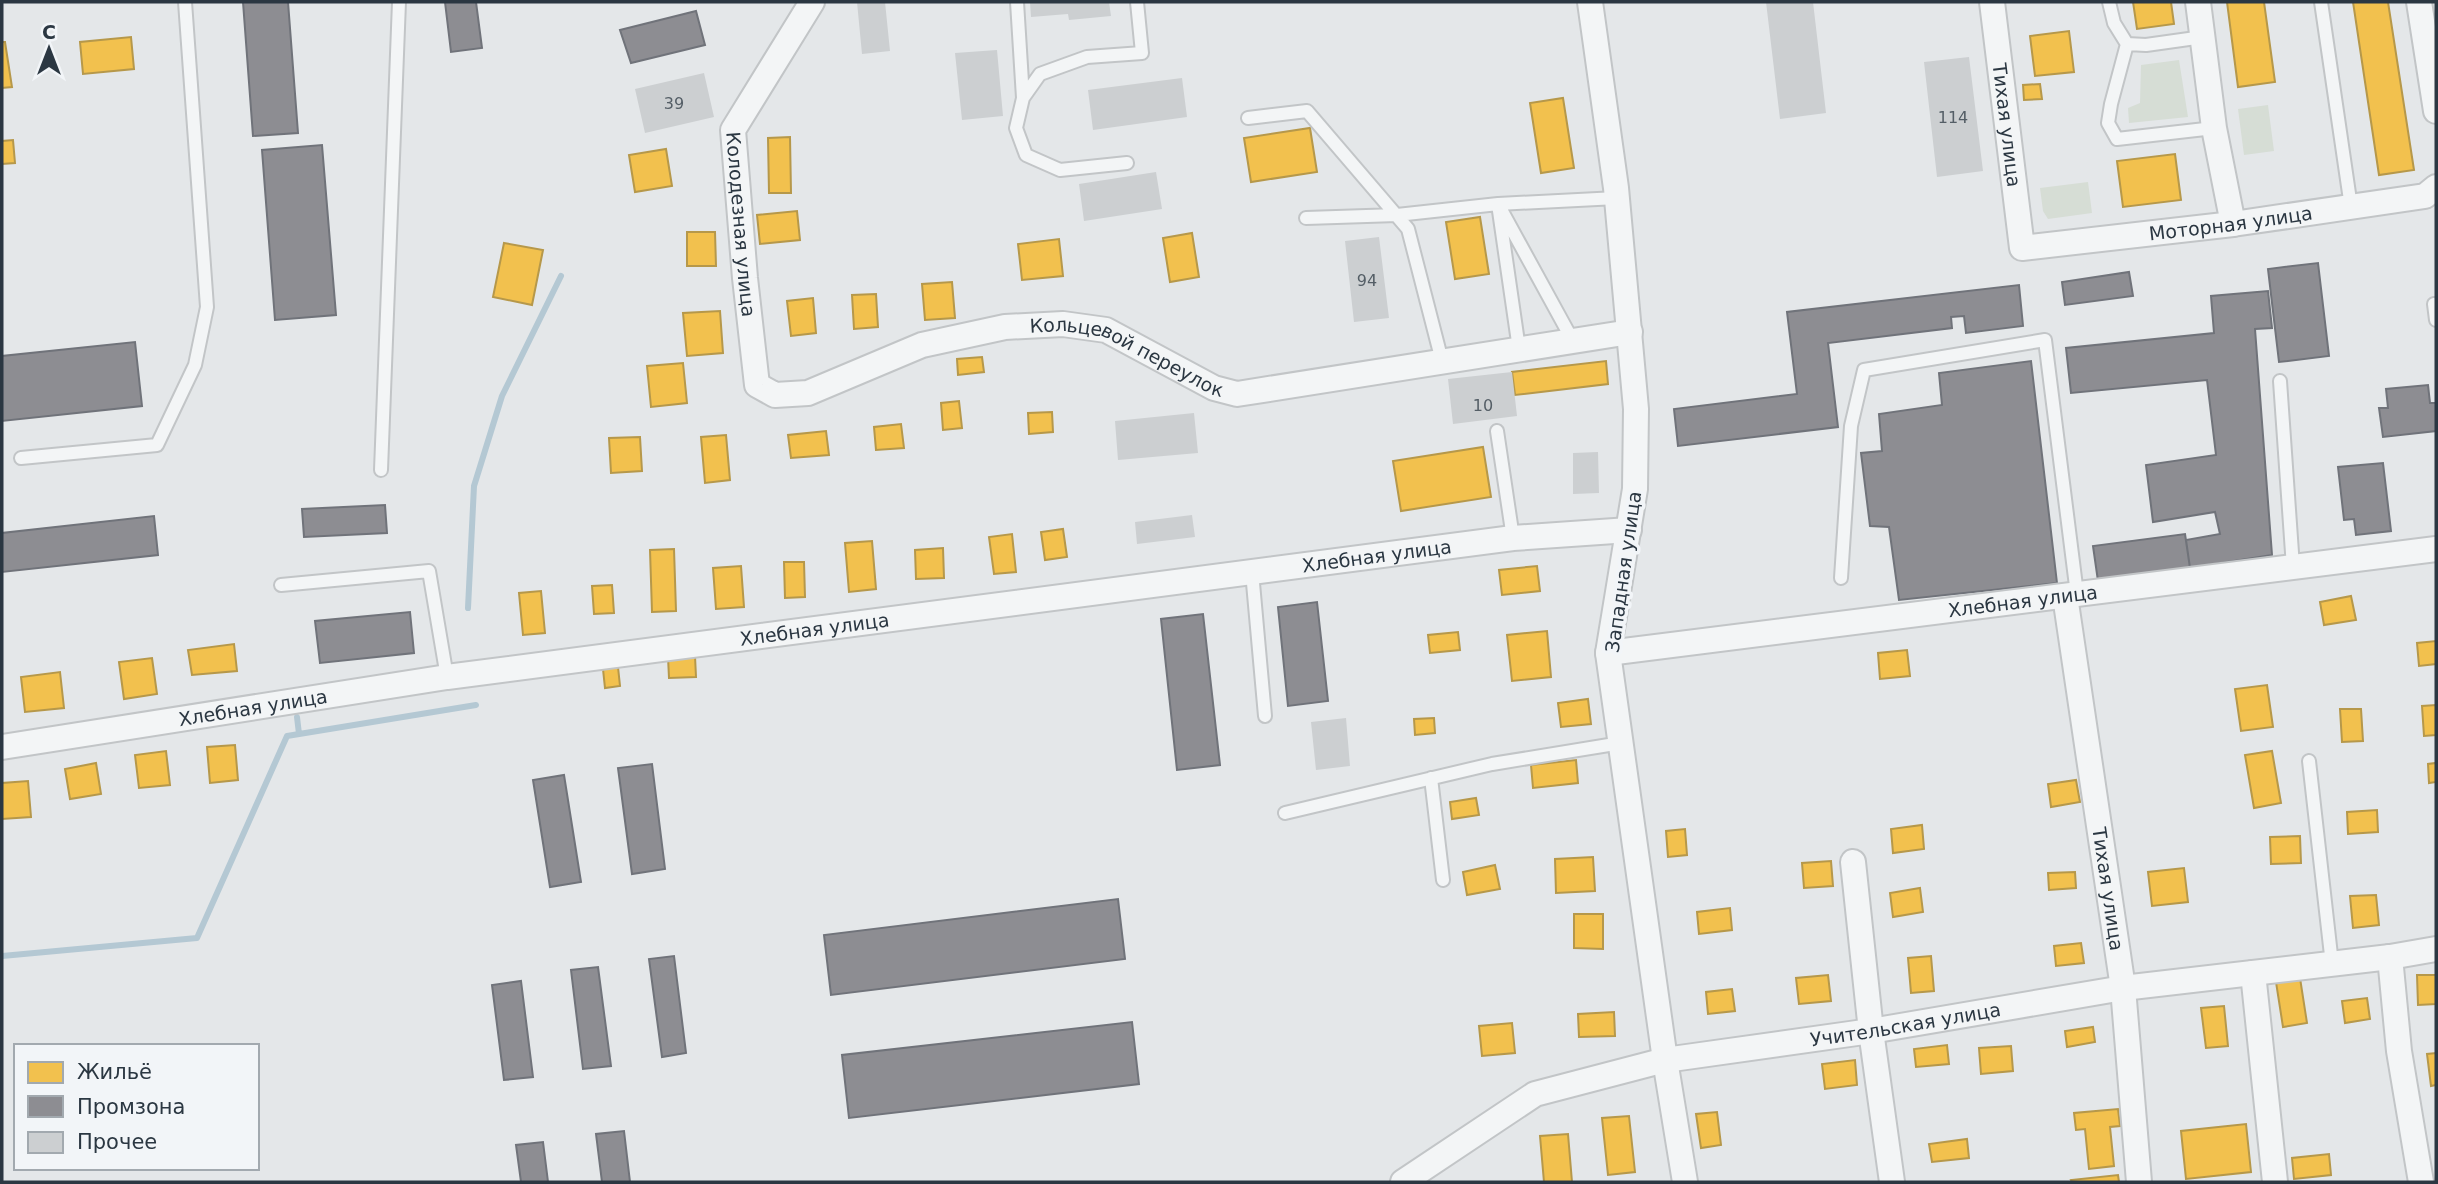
<svg xmlns="http://www.w3.org/2000/svg" width="2438" height="1184" font-family="'DejaVu Sans',sans-serif">
<style>
.green{fill:#d6ddd5}
.homes{fill:#f2c14e;stroke:#b6984a;stroke-width:2}
.industry{fill:#8d8d92;stroke:#70737a;stroke-width:2}
.lines{fill:none;stroke-linecap:round;stroke-linejoin:round}
.stream{stroke:#b4c8d3;stroke-width:6}
.building{fill:#cccfd1}
.lane-casing{stroke:#c2c5c7;stroke-width:16}
.street-casing{stroke:#c2c5c7;stroke-width:28}
.lane{stroke:#f3f5f6;stroke-width:12}
.street{stroke:#f3f5f6;stroke-width:24}
.labels{text-anchor:middle;dominant-baseline:central;stroke-width:7;stroke-linejoin:round;paint-order:stroke}
.number-label{font-size:16px;fill:#545e66}
.street-label{font-size:19px;fill:#2b3742;stroke:#f2f5f8}
</style>
<rect width="100%" height="100%" fill="#e4e7e9"/>
<path class="green" d="M2179 60 2188 117 2129 123 2128 108 2140 103 2141 65Z
M2268 105 2274 151 2244 155 2238 109Z
M2088 182 2092 213 2048 219 2043 211 2040 188Z"/>
<path class="homes" d="M2133 2H2171L2174 24 2137 29Z
M2227 2H2264L2275 82 2238 87Z
M2353 2H2388L2414 170 2379 175Z
M2069 31 2074 72 2035 76 2030 36Z
M131 37 134 69 83 74 80 42Z
M2 42H5L12 87 2 88Z
M2040 84 2042 99 2024 100 2023 85Z
M1563 98 1574 168 1541 173 1530 103Z
M1310 128 1317 172 1251 182 1244 138Z
M790 137 791 193H769L768 138Z
M13 140 15 163 2 164V141Z
M666 149 672 186 635 192 629 155Z
M2175 154 2181 200 2123 207 2117 161Z
M797 211 800 240 760 244 757 215Z
M1480 217 1489 274 1455 279 1446 222Z
M687 232H715L716 266H687Z
M1192 233 1199 277 1170 282 1163 238Z
M1059 239 1063 276 1022 280 1018 244Z
M504 243 543 250 532 305 493 297Z
M952 282 955 318 925 320 922 284Z
M876 294 878 327 854 329 852 295Z
M813 298 816 333 791 336 787 301Z
M720 311 723 353 687 356 683 313Z
M982 357 984 372 958 375 957 359Z
M1606 361 1608 384 1515 395 1512 372Z
M683 363 687 403 651 407 647 366Z
M959 401 962 428 943 430 941 403Z
M1052 412 1053 432 1029 434 1028 413Z
M901 424 904 448 876 450 874 427Z
M826 431 829 455 791 458 788 435Z
M726 435 730 480 705 483 701 437Z
M640 437 642 471 611 473 609 438Z
M1483 447 1491 497 1401 511 1393 461Z
M1063 529 1067 557 1045 560 1041 532Z
M1012 534 1016 572 994 574 989 537Z
M872 541 876 589 849 592 845 543Z
M943 548 944 578 916 579 915 550Z
M674 549 676 611 652 612 650 550Z
M784 562H804L805 597 785 598Z
M741 566 744 607 716 609 713 568Z
M1537 566 1540 591 1502 595 1499 570Z
M612 585 614 613 594 614 592 586Z
M541 591 545 633 523 635 519 593Z
M2351 596 2356 620 2324 625 2320 602Z
M1547 631 1551 677 1512 681 1507 635Z
M1458 632 1460 650 1430 653 1428 635Z
M2436 641V664L2419 666 2417 643Z
M234 644 237 671 192 675 188 650Z
M1907 650 1910 676 1880 679 1878 653Z
M695 656 696 677 669 678 668 657Z
M152 658 157 694 124 699 119 662Z
M618 667 620 686 605 688 603 669Z
M60 672 64 708 25 712 21 677Z
M2267 685 2273 727 2241 731 2235 689Z
M1588 699 1591 724 1561 727 1558 703Z
M2436 705V735L2424 736 2422 706Z
M2340 709H2361L2363 741 2342 742Z
M1434 718 1435 733 1415 735 1414 719Z
M235 745 238 780 210 783 207 747Z
M166 751 170 785 139 788 135 755Z
M2272 751 2281 803 2254 808 2245 755Z
M1576 760 1578 783 1533 788 1531 765Z
M96 763 101 794 70 799 65 769Z
M2436 763V782L2429 783 2428 764Z
M2076 780 2080 802 2051 807 2048 784Z
M28 781 31 817 2 819V783Z
M1476 798 1479 815 1452 819 1450 802Z
M2377 810 2378 832 2348 834 2347 812Z
M1922 825 1924 849 1893 853 1891 829Z
M1685 829 1687 855 1668 857 1666 831Z
M2300 836 2301 863 2271 864 2270 837Z
M1593 857 1595 891 1556 893 1555 859Z
M1831 861 1833 886 1804 888 1802 863Z
M1495 865 1500 889 1467 895 1463 872Z
M2184 868 2188 902 2152 906 2148 872Z
M2075 872 2076 888 2049 890 2048 873Z
M1920 888 1923 912 1893 917 1890 893Z
M2376 895 2379 925 2353 928 2350 896Z
M1730 908 1732 930 1699 934 1697 912Z
M1574 914H1603V949L1574 948Z
M2081 943 2084 963 2056 966 2054 946Z
M1931 956 1934 991 1911 993 1908 958Z
M1828 975 1831 1001 1799 1004 1796 978Z
M2417 975H2436V1004L2418 1005Z
M2300 978 2307 1023 2283 1027 2276 982Z
M1732 989 1735 1011 1708 1014 1706 992Z
M2367 998 2370 1019 2345 1023 2342 1001Z
M2224 1006 2228 1046 2206 1048 2201 1008Z
M1614 1012 1615 1036 1579 1037 1578 1014Z
M1512 1023 1515 1053 1482 1056 1479 1026Z
M2093 1027 2095 1042 2067 1047 2065 1031Z
M1947 1045 1949 1064 1916 1067 1914 1049Z
M2011 1046 2013 1071 1981 1074 1979 1048Z
M2436 1053V1085L2431 1086 2427 1054Z
M1855 1060 1857 1085 1825 1089 1822 1064Z
M2118 1109 2120 1126 2110 1127 2114 1166 2089 1169 2085 1129 2076 1130 2074 1113Z
M1717 1112 1721 1145 1701 1148 1696 1114Z
M1629 1116 1635 1172 1608 1175 1602 1118Z
M2246 1124 2251 1172 2186 1179 2181 1131Z
M1568 1134 1572 1182H1544L1540 1136Z
M1967 1139 1969 1158 1932 1162 1929 1144Z
M2329 1154 2331 1175 2294 1179 2292 1158Z
M2118 1175 2119 1182H2072L2071 1180Z"/>
<path class="industry" d="M243 2H288L298 133 253 136Z
M445 2H476L482 48 451 52Z
M696 11 705 45 631 63 620 30Z
M322 145 336 315 275 320 262 150Z
M2318 263 2329 356 2279 362 2268 269Z
M2129 272 2133 296 2065 305 2062 282Z
M2019 285 2023 326 1966 333 1964 316 1951 317 1952 328 1828 343 1838 427 1678 446 1674 409 1797 394 1787 312Z
M2268 291 2272 328 2255 329 2272 555 2190 568 2186 540 2220 534 2215 512 2153 522 2146 465 2216 455 2207 380 2071 393 2066 348 2214 333 2211 296Z
M135 342 142 406 2 421V356Z
M2031 361 2057 583 1899 600 1889 527 1870 526 1861 453 1882 451 1879 414 1942 405 1939 373Z
M2428 385 2430 403H2436V431L2383 437 2379 408H2388L2386 389Z
M2383 463 2391 531 2356 535 2354 519 2344 520 2338 467Z
M385 505 387 533 304 537 302 509Z
M154 516 158 555 2 572V533Z
M2185 534 2190 568 2098 581 2093 546Z
M1317 602 1328 701 1288 706 1278 607Z
M410 612 414 653 320 663 315 621Z
M1203 614 1220 765 1177 770 1161 619Z
M652 764 665 869 632 874 618 768Z
M564 775 581 882 550 887 533 780Z
M1118 899 1125 959 831 995 824 935Z
M674 956 686 1053 662 1057 649 959Z
M598 967 611 1066 583 1069 571 970Z
M521 981 533 1077 504 1080 492 985Z
M1132 1022 1139 1084 849 1118 842 1055Z
M624 1131 630 1182H602L596 1134Z
M543 1142 548 1182H521L516 1145Z"/>
<g class="lines">
<path class="stream" d="M468 608 474 486 502 396 561 276
M297 717 299 734
M2 956 197 938 287 736 476 705"/>
</g>
<path class="building" d="M857 2H885L890 51 862 54Z
M1030 2H1109L1111 16 1069 20 1068 14 1031 17Z
M1766 2H1813L1826 113 1780 119Z
M997 50 1003 116 962 120 955 53Z
M1969 57 1983 171 1937 177 1924 62Z
M704 73 714 117 645 133 635 89Z
M1182 78 1187 117 1093 130 1088 90Z
M1156 172 1162 209 1084 221 1079 184Z
M1379 237 1389 318 1354 322 1345 241Z
M1512 372 1517 416 1453 424 1448 379Z
M1194 413 1198 453 1118 460 1115 421Z
M1598 452 1599 493 1573 494V453Z
M1192 515 1195 537 1137 544 1135 522Z
M1346 718 1350 766 1316 770 1311 722Z"/>
<g class="lines">
<defs>
<path id="lane" d="M1017 2 1023 98
M2109 2 2114 23 2127 44 2146 45 2203 37
M2321 2 2351 207
M2127 44 2111 104 2108 123 2117 139 2214 128
M1248 118 1307 111 1408 229 1442 361
M1127 163 1060 170 1026 155 1016 128 1023 98 1040 74 1087 57 1142 53 1137 2
M1498 204 1573 341
M1499 211 1519 349
M1306 218 1397 215 1498 204 1617 198
M2434 304 2436 320
M2280 381 2293 567
M1497 431 1513 538
M21 458 157 445 195 365 207 307 185 2
M381 470 399 2
M1252 572 1265 716
M1841 578 1851 426 1864 370 2045 340 2077 594
M281 585 429 571 447 677
M2309 761 2332 964
M1431 778 1443 880
M1285 813 1492 764 1621 743"/>
<g id="street">
<path id="s1" d="M812 2 733 130 745 278 757 385 775 395 808 393 922 345 1005 327 1063 324 1106 330 1214 388 1237 394 1630 332"/>
<path d="M1590 2 1616 188 1636 409 1635 489 1608 653 1665 1060 1685 1182"/>
<path id="s2" d="M1992 2 2022 248 2233 224 2425 196 2436 187"/>
<path d="M2198 2 2214 128 2233 224"/>
<path d="M2419 2 2436 111"/>
<path id="s3" d="M2065 596 2123 988 2139 1182"/>
<path id="s4" d="M1608 653 2436 549"/>
<path id="s5" d="M2 747 447 677 1513 538 1629 530"/>
<path d="M1853 862 1871 1031 1892 1182"/>
<path d="M2390 957 2399 1051 2421 1182"/>
<path d="M2253 973 2275 1182"/>
<path id="s6" d="M1403 1182 1535 1094 1665 1060 1871 1031 2123 988 2390 957 2436 949"/>
</g>
</defs>
<use href="#lane" class="lane-casing"/>
<use href="#street" class="street-casing"/>
<use href="#lane" class="lane"/>
<use href="#street" class="street"/>
</g>
<g class="labels">
<g class="number-label">
<text x="674" y="103">39</text>
<text x="1953" y="117">114</text>
<text x="1367" y="280">94</text>
<text x="1483" y="405">10</text>
</g>
<g class="street-label">
<text stroke="none"><textPath href="#s2" startOffset="124">Тихая улица</textPath></text>
<text stroke="none"><textPath href="#s2" startOffset="458">Моторная улица</textPath></text>
<text stroke="none"><textPath href="#s1" startOffset="245">Колодезная улица</textPath></text>
<text stroke="none"><textPath href="#s1" startOffset="798">Кольцевой переулок</textPath></text>
<text stroke="none"><textPath href="#s5" startOffset="1388">Хлебная улица</textPath></text>
<text transform="translate(1623 572) rotate(-82)">Западная улица</text>
<text stroke="none"><textPath href="#s4" startOffset="418">Хлебная улица</textPath></text>
<text stroke="none"><textPath href="#s5" startOffset="821">Хлебная улица</textPath></text>
<text stroke="none"><textPath href="#s5" startOffset="254">Хлебная улица</textPath></text>
<text stroke="none"><textPath href="#s3" startOffset="296">Тихая улица</textPath></text>
<text stroke="none"><textPath href="#s6" startOffset="536">Учительская улица</textPath></text>
</g>
</g>
<rect width="2438" height="1184" fill="none" stroke="#2b3742" stroke-width="7"/>
<rect x="14" y="1044" width="245" height="126" fill="#f2f5f8" stroke="#a2a9af" stroke-width="2"/>
<rect x="28" y="1062" width="35" height="21" fill="#f2c14e" stroke="#a2a9af" stroke-width="2"/>
<text x="77" y="1079" font-size="21" fill="#2b3742">Жильё</text>
<rect x="28" y="1096" width="35" height="21" fill="#8d8d92" stroke="#a2a9af" stroke-width="2"/>
<text x="77" y="1114" font-size="21" fill="#2b3742">Промзона</text>
<rect x="28" y="1132" width="35" height="21" fill="#cccfd1" stroke="#a2a9af" stroke-width="2"/>
<text x="77" y="1149" font-size="21" fill="#2b3742">Прочее</text>
<g transform="translate(49 49)" stroke="#f2f5f8" stroke-width="5" paint-order="stroke">
<path d="M0-5L12 26L0 18L-12 26Z" fill="#2b3742"/>
<text y="-10" font-size="19" font-weight="bold" text-anchor="middle" fill="#2b3742">С</text>
</g>
</svg>
